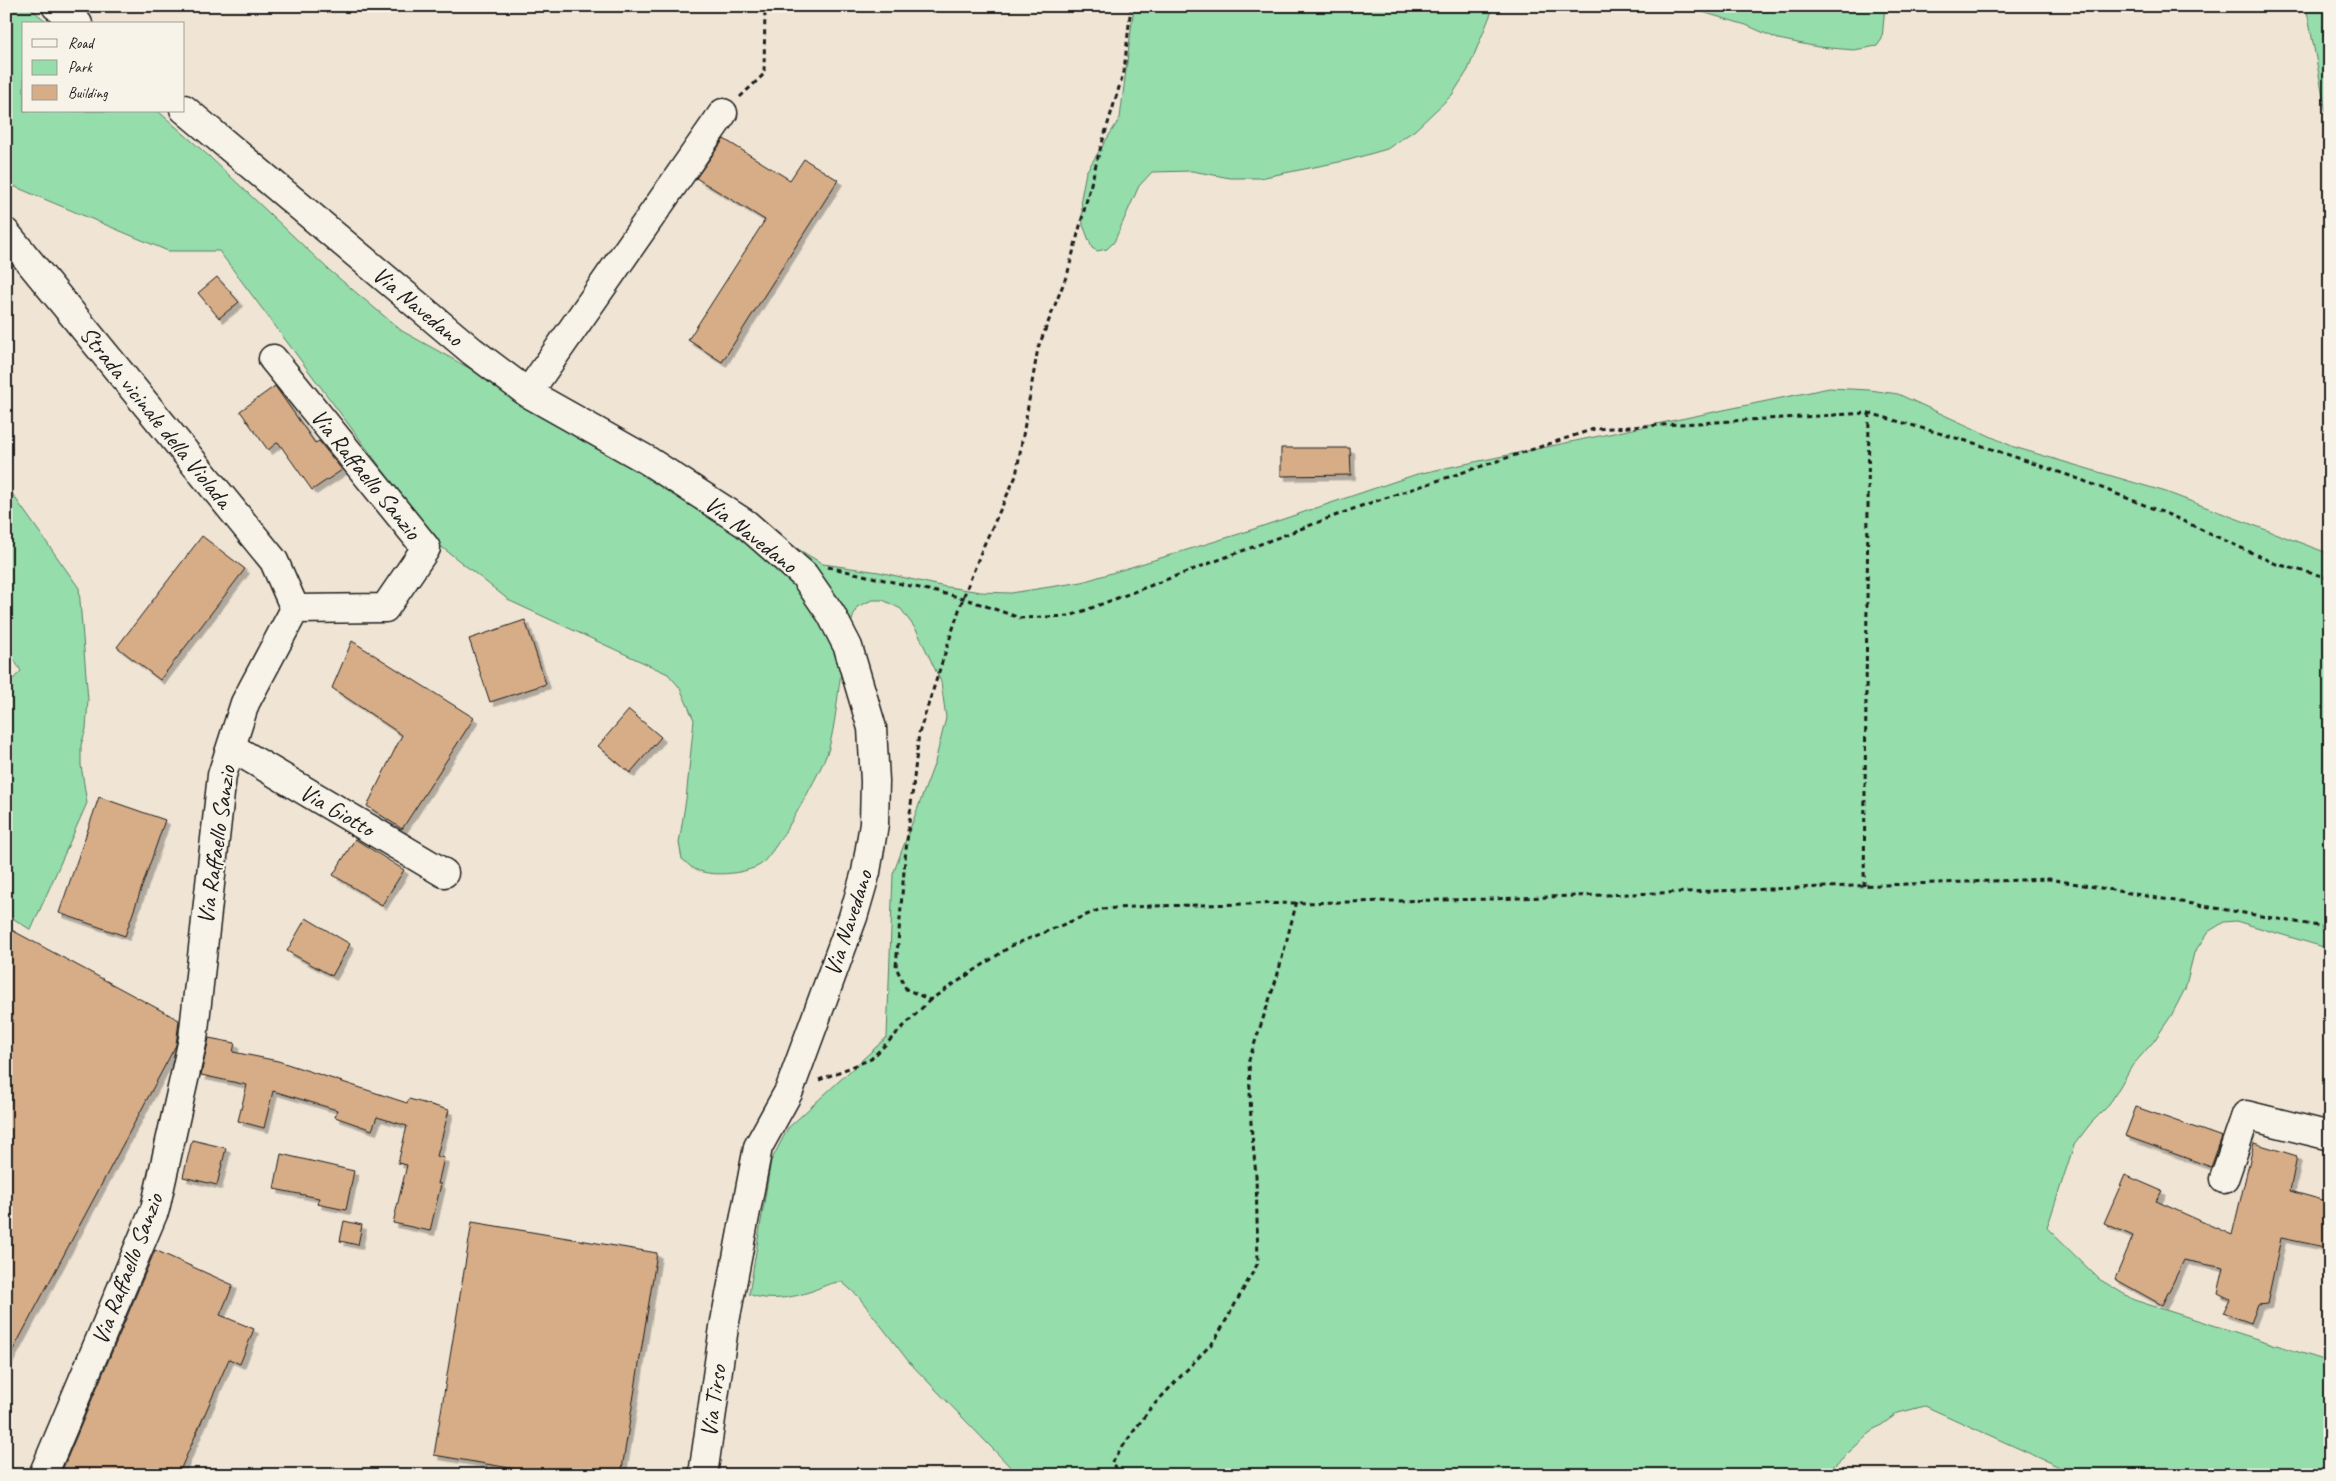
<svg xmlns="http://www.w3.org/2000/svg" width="2336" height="1481" font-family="Caveat,sans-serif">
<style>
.green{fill:#95ddab;stroke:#587c64}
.building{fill:#d6ad87;stroke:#1c1c1c;filter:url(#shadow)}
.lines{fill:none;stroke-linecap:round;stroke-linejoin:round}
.minor-casing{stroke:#1c1c1c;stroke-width:31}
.path{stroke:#1c1c1c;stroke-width:3;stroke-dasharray:5 4;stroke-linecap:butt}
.minor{stroke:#f7f3e8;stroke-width:28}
.labels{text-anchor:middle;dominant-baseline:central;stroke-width:4;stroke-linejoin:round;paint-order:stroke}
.street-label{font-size:24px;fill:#1c1c1c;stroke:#f7f3e8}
</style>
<defs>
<filter id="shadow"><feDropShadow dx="4.5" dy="4.5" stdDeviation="0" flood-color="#0004"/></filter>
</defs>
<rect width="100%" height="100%" fill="#f0e5d5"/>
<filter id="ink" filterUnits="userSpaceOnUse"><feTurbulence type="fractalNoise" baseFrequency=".02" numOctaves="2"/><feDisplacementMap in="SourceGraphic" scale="10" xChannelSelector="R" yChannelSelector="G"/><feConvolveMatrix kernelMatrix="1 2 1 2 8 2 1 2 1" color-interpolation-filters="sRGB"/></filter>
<g filter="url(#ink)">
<path class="green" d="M6 6H27L50 24H24V111H158L211 158 328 269 402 331 478 373 653 462 823 564 879 572 941 586 981 592 1011 593 1082 582 1239 534 1417 474 1829 388 1870 390 1898 394 2014 447 2166 492 2330 554V949L2236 921 2224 922 2208 932 2194 953 2185 989 2171 1016 2154 1041 2132 1066 2109 1105 2091 1123 2074 1145 2047 1228 2099 1279 2134 1300 2330 1362V1475H2077L1925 1406 1898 1413 1869 1434 1824 1475H1018L909 1362 858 1296 842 1282C831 1282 822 1287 812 1291 793 1298 767 1302 749 1294L771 1161 788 1128 887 1037 893 874 935 762 946 718 941 682 917 631 901 609 883 600H872L857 607C838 651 841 701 829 748 824 767 775 855 760 865 745 874 708 878 693 868 689 866 686 862 682 859L679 843 686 799 694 720 680 688 668 674 510 601 438 544 219 251H168L6 183Z
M1134 6H1494L1468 70 1452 95 1415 130 1387 149 1349 160 1260 178H1230L1192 171 1152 172 1139 186 1114 242 1107 249 1097 251 1092 248 1083 225 1081 198 1086 172 1120 118Z
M1682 6H1885L1882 39 1877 46 1854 50 1818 47 1778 39 1746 25Z
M2306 6H2330V133Z
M6 485 79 588 88 700 86 729 81 745V765L87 803 31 930 6 914V686L21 671 6 647Z"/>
<path class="building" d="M724 139 790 180 804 159 838 180 722 362 688 340 765 220 696 178Z
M217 277 239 302 219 318 198 293Z
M275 386 315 443 319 441 342 470 312 490 278 442 268 450 240 411Z
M1281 448H1350L1351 475 1281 476Z
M202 536 245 569 160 680 117 647Z
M525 620 546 684 490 702 469 639Z
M352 641 474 718 402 829 367 806 402 735 332 688Z
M629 710 661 737 630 773 598 746Z
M99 797 165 820 125 936 59 913Z
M355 839 404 870 382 905 333 875Z
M306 918 350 944 332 976 287 951Z
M6 927 179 1020 176 1045 6 1363Z
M209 1038 235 1043 233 1052 278 1061 407 1103 409 1099 449 1110 437 1156 444 1158 438 1184H441L430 1231 393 1223 407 1165 398 1163 407 1126 377 1117 372 1130 335 1117 337 1110 273 1091 264 1128 238 1121 247 1085 201 1075Z
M2136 1107 2222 1137 2211 1167 2125 1136Z
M192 1140 226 1148 217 1185 183 1177Z
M2254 1143 2297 1156 2290 1191 2330 1202V1248L2281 1238 2267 1304 2258 1305 2251 1323 2223 1313 2230 1299 2218 1293 2224 1268 2184 1260 2162 1305 2115 1279 2133 1236 2104 1223 2125 1175 2162 1191 2156 1201 2232 1235Z
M281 1154 354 1171 346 1210 317 1204 319 1198 274 1189Z
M344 1221 362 1225 358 1245 340 1241Z
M472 1222 657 1253 621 1475H550L434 1455Z
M155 1250 233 1285 220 1315 254 1329 240 1364 229 1359 178 1475H60Z"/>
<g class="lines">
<defs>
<path id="minor" d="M56 6 78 24
M184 109 472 351 528 393 647 460 746 524 804 575 831 614 848 647 872 728 875 781 874 824 866 872 853 917 789 1091 758 1147 724 1327 703 1475
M6 233 274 561 295 609
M528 393 723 113
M231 747 444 873
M2224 1179 2246 1115 2330 1136
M43 1475 155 1209 193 1039 222 775 245 703 295 609 385 608 426 548 273 359"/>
</defs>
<use href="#minor" class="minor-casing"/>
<path class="path" d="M1131 6 1124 71 1099 153 1068 272 1038 348 1016 476 983 547 963 598 919 733 905 859 896 967 906 989 930 1000 1011 946 1101 909 1150 906 1491 899 2049 879 2330 928
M740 97 764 74 765 6
M828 567 963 598 1020 618 1070 616 1361 506 1594 429 1869 413 1977 444 2079 479 2172 516 2276 564 2330 578
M1864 886 1869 413
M819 1080 871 1059 930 1000
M1123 1475 1111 1463 1149 1410 1215 1340 1258 1263 1256 1175 1251 1124 1249 1060 1277 977 1297 901"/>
<use href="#minor" class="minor"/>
</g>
</g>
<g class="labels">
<g class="street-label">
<text transform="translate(418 306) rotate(40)">Via Navedano</text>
<text transform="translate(156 417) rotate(51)">Strada vicinale della Violada</text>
<text transform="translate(366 474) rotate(51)">Via Raffaello Sanzio</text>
<text transform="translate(751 534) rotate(38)">Via Navedano</text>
<text transform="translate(337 810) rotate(30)">Via Giotto</text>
<text transform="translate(216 845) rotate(-82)">Via Raffaello Sanzio</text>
<text transform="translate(848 923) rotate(-72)">Via Navedano</text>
<text transform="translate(127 1269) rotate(-69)">Via Raffaello Sanzio</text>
<text transform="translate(713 1401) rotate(-82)">Via Tirso</text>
</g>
</g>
<rect width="2336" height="1481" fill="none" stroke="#f7f3e8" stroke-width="25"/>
<rect x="12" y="12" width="2311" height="1456" fill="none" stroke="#1c1c1c" stroke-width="2" filter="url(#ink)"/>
<rect x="22" y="22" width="162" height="90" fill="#f7f3e8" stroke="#9f9d96"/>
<rect x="32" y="39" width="25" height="8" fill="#f7f3e8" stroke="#9f9d96"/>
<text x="68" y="48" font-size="15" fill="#1c1c1c">Road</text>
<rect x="32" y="60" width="25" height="15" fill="#95ddab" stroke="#9f9d96"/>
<text x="68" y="72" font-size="15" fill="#1c1c1c">Park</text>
<rect x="32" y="85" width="25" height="15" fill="#d6ad87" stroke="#9f9d96"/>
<text x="68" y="98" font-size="15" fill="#1c1c1c">Building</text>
</svg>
